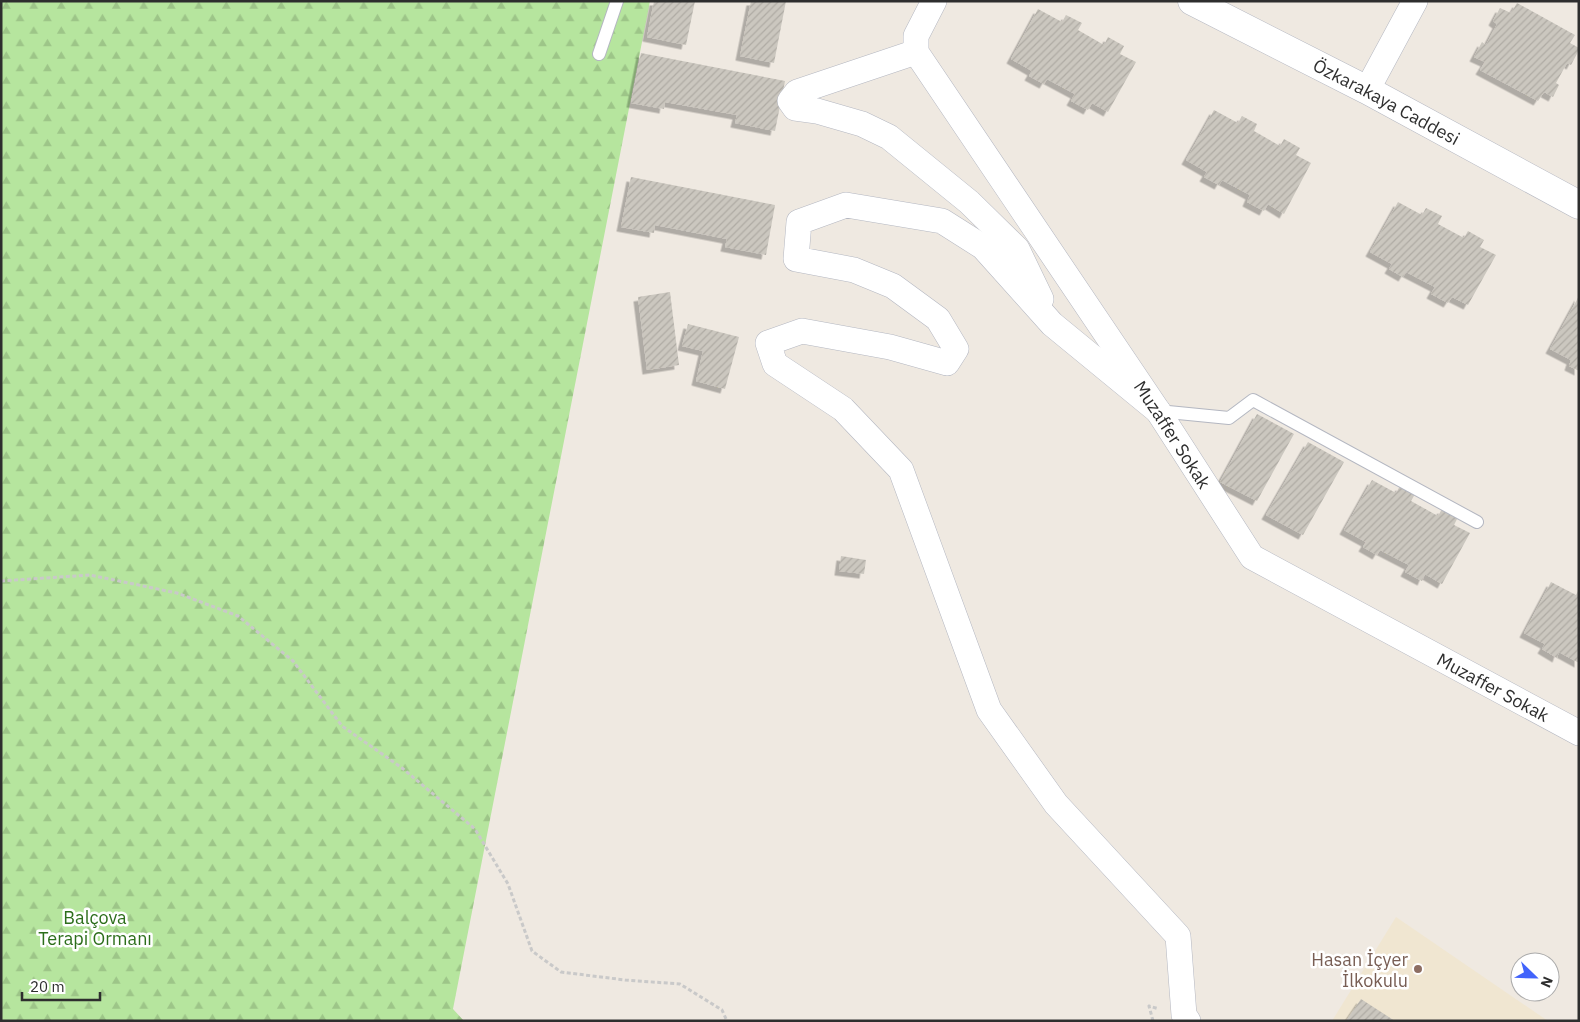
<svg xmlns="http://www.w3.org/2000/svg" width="1580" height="1022" font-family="'IBM Plex Sans',sans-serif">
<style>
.education{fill:#f0e6d1}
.forest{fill:url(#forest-firs)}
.building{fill:url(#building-hatch);filter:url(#shadow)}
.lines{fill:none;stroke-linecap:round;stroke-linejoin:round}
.service-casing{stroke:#b4b7c1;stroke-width:14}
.minor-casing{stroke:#b4b7c1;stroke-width:26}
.tertiary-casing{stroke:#b4b7c1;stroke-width:29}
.path{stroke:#c9c9c9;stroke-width:3;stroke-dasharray:4 2.5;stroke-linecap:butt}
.service{stroke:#fff;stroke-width:12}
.minor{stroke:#fff;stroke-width:25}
.tertiary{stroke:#fff;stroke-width:28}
.education-dot{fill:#8d6e63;stroke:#fff;stroke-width:2}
.labels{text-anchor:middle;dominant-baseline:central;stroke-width:5;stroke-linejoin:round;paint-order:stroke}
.street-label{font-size:18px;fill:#2e2e2e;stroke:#fff}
.park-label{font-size:18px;fill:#2c6e1b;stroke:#fff}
.education-label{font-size:18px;fill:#785e54;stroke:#fff;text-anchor:end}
</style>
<defs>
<pattern id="forest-firs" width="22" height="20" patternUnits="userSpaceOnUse" patternTransform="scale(1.25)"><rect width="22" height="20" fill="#b6e59e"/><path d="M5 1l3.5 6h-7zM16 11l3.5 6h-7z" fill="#9dc588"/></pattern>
<pattern id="building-hatch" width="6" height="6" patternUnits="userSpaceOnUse" patternTransform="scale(1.25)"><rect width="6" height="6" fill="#cbc7bf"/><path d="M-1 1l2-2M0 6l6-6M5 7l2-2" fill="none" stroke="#afaba4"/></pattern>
<filter id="shadow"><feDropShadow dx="-4.5" dy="4.5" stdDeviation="0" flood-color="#0004"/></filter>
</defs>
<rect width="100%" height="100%" fill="#efe9e1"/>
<path class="education" d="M1396 917 1548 1021H1332Z"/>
<path class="forest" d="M1 1H650L453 1009 464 1021H1Z"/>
<path class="building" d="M654 1H695L686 45 647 37Z
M751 1H786L774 63 740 56Z
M1517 3 1575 35 1570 43 1579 48V50L1571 65 1567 63 1556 83 1559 85 1553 97 1544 92 1538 101 1480 70 1485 62 1474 57 1482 42 1486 45 1497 24 1493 21 1500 8 1511 13Z
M1038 9 1062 22 1066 15 1082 23 1078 30 1104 45 1108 37 1124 46 1120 54 1136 62 1108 112 1092 103 1088 110 1071 101 1075 94 1047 79 1044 84 1029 76 1032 71 1011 59Z
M641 53 785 81 775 131 735 123 737 115 665 102 664 109 631 103Z
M1214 110 1238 123 1242 116 1257 124 1254 131 1280 146 1284 139 1300 148 1296 155 1311 163 1284 214 1268 204 1264 211 1247 202 1250 195 1222 180 1219 185 1204 177 1207 172 1186 160Z
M631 177 775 205 766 255 725 247 727 239 655 225 654 233 621 227Z
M1398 202 1422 215 1426 208 1442 216 1438 224 1464 238 1468 231 1484 240 1480 247 1496 255 1468 305 1452 297 1448 303 1431 294 1435 287 1406 272 1403 277 1389 269 1392 264 1370 252Z
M670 292 679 365 647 370 638 297Z
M1579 296V371L1569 366 1571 360 1550 349Z
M688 324 739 337 725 389 696 381 703 351 682 346Z
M1257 414 1294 434 1257 501 1220 482Z
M1308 442 1344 462 1303 535 1266 515Z
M1372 480 1396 493 1400 486 1415 494 1411 501 1438 516 1442 509 1458 517 1454 525 1470 533 1442 584 1425 574 1422 581 1405 572 1409 565 1380 550 1377 555 1363 547 1366 542 1344 530Z
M841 556 866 560 864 574 839 571Z
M1551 582 1576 595 1579 589V663L1559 652 1557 658 1542 649 1545 644 1524 633Z
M1361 999 1395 1021H1346Z"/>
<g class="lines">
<defs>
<path id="service" d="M599 54 617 1
M1158 411 1229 418 1253 400 1477 522"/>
<g id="minor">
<path id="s1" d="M934 1 916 36V52L1158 411 1252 557 1579 733"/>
<path d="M916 52 797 92 790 101 795 108 817 111 862 124 889 137 969 202 1017 249 1041 299"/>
<path d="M1367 90 1415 1"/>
<path d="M1158 411 1052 324 983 247 942 221 846 205 799 222 796 259 854 270 893 286 938 319 956 349 947 363 890 347 802 331 768 343 775 364 843 409 901 470 989 710 1056 804 1178 936 1184 1015 1188 1021"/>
</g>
<g id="tertiary">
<path id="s2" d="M1192 1 1367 90 1579 205"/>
</g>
</defs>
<use href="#service" class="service-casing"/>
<use href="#minor" class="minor-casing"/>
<use href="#tertiary" class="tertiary-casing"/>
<path class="path" d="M1 581 90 575 177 593 238 616 293 661 342 726 402 768 475 829 508 884 532 951 561 972 625 980 680 984 722 1010 727 1021
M1153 1021 1149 1006 1159 1009"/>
<use href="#service" class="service"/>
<use href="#minor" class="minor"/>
<use href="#tertiary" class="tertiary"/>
</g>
<circle class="education-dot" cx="1418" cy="969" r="5"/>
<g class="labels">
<g class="street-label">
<text stroke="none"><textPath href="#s2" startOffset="219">Özkarakaya Caddesi</textPath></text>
<text stroke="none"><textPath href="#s1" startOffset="516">Muzaffer Sokak</textPath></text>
<text stroke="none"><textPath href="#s1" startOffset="936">Muzaffer Sokak</textPath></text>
</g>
<g class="park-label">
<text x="95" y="917">Balçova<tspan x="95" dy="21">Terapi Ormanı</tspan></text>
</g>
<g class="education-label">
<text x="1408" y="959">Hasan İçyer<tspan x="1408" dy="21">İlkokulu</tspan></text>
</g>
</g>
<rect width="1580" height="1022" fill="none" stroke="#2e2e2e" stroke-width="5"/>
<g transform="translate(1535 977) rotate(113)"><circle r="24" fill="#ffffff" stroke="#ababab"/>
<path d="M0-4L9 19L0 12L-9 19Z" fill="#4264fb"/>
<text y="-8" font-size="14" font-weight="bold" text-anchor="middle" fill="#2e2e2e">N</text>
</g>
<path d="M22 992v8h78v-8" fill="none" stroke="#2e2e2e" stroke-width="2.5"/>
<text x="30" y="992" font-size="15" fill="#2e2e2e" stroke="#ffffff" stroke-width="4" paint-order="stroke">20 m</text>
</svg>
